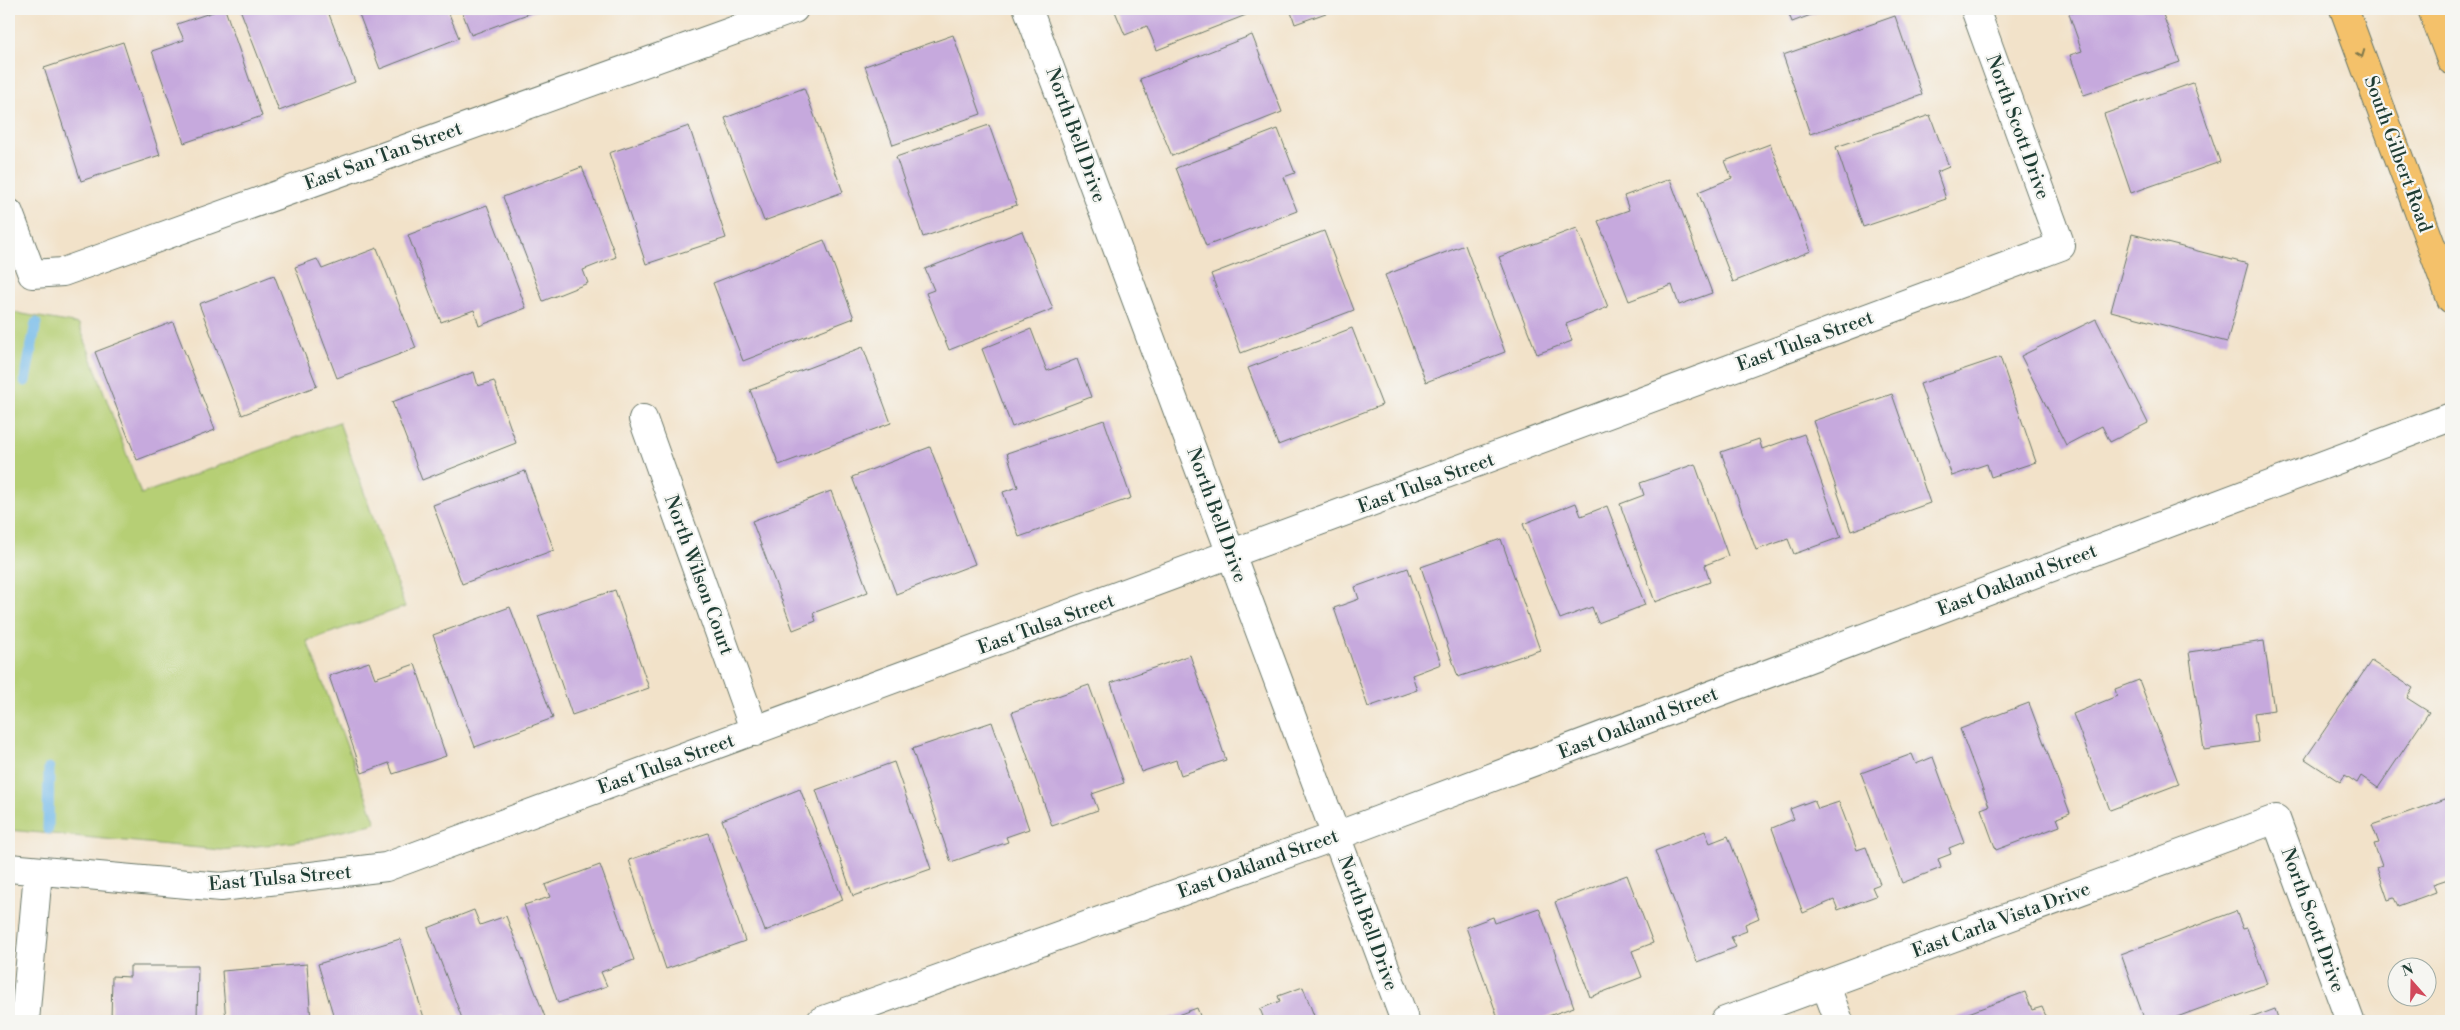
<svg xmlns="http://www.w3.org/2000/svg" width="2460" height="1030" font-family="'Libre Bodoni',serif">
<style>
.green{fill:#b6cf75;stroke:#6a8654}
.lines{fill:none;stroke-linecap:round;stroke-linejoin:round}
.stream{stroke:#72b9e9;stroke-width:11}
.building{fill:#c6a9dd}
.street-casing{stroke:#697768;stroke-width:30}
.primary-casing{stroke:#697768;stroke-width:30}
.street{stroke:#fff;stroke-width:28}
.primary{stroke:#f4c16a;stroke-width:28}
.oneway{stroke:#7f784c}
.labels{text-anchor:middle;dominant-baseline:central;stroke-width:4.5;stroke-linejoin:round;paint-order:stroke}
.street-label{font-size:19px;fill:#1f3d34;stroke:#f6f6f2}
</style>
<rect width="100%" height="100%" fill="#f6f6f2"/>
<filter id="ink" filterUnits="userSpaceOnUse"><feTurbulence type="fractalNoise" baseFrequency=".02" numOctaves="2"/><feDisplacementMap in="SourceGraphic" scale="10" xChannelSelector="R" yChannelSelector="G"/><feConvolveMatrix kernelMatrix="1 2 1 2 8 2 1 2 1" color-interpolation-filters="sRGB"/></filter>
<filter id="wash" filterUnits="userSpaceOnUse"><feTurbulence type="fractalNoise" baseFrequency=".0096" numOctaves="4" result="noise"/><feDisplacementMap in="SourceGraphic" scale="20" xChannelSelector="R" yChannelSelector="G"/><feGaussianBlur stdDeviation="1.12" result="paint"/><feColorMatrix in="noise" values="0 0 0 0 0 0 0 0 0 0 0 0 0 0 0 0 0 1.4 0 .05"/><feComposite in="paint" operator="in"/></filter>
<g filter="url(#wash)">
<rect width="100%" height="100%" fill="#f2e2c9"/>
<path class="green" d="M9 309 11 312 79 324 141 494 339 422 405 607 307 641 376 823 301 841 221 850 9 830Z"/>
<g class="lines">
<path class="stream" d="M25 381 36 323
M48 829 49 768"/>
</g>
<g id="blocks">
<path class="building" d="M222 9H225L262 116 184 143 152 51 184 40 177 24Z
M240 9H327L355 82 279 111Z
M357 9H447L459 38 380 69Z
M461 9H541L471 35Z
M1114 9H1243L1246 15 1157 50 1147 26 1125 35Z
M1290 9H1337L1295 24Z
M1787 9H1827L1792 22Z
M2083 9H2161L2180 62 2084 95 2070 55 2082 51 2069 14Z
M1895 16 1922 95 1810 134 1783 55Z
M953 35 981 114 893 145 865 66Z
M1252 35 1282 112 1172 156 1140 79Z
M123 42 160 155 81 181 44 68Z
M2193 83 2220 162 2131 193 2104 114Z
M804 88 843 192 764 221 725 118Z
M1930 115 1949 167 1937 172 1946 199 1863 227 1836 147Z
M989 125 1017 205 923 237 896 157Z
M689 126 726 238 646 264 609 153Z
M1278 129 1295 173 1284 177 1297 211 1206 246 1176 168Z
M1770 144 1811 251 1733 282 1698 192 1732 178 1725 161Z
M582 167 616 257 583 270 588 283 543 301 503 197Z
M1670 179 1712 293 1679 305 1672 285 1629 301 1598 221 1629 210 1624 196Z
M487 205 526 308 479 326 474 310 441 322 408 235Z
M1577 228 1608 307 1566 324 1572 341 1537 354 1499 257Z
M1022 231 1053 309 949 350 926 293 934 290 925 269Z
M1324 231 1354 310 1241 353 1211 274Z
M2132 234 2248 264 2227 342 2111 311Z
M824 240 854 318 743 361 713 283Z
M1465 245 1505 352 1426 382 1385 275Z
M377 248 416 348 337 378 295 267 317 259 322 269Z
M274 275 317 386 242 415 199 304Z
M2096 319 2148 423 2110 442 2102 426 2066 445 2021 356Z
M173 322 215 430 137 460 95 352Z
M1352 328 1382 405 1278 445 1248 368Z
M1031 329 1047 371 1077 359 1091 397 1012 427 982 349Z
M863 347 891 423 779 465 750 390Z
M2000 357 2036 462 1991 477 1987 464 1952 476 1920 384Z
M474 372 478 386 494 381 516 443 422 480 392 402Z
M1892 394 1930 503 1851 531 1813 421Z
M1104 420 1131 498 1019 537 1003 492 1018 487 1007 453Z
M1804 434 1841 537 1794 554 1788 539 1756 550 1721 452 1759 439 1762 449Z
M930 447 975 564 896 594 852 477Z
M1695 464 1728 556 1705 565 1710 582 1655 602 1620 504 1644 495 1640 483Z
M525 471 554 550 462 584 433 505Z
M831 491 868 592 813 613 816 621 793 630 752 521Z
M1576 503 1581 516 1607 506 1645 605 1598 623 1592 607 1560 619 1523 524Z
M1501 539 1540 650 1458 677 1421 567Z
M1408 568 1441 664 1412 675 1417 690 1368 707 1334 608 1359 599 1355 587Z
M615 590 649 688 572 715 538 616Z
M510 607 553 718 475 747 433 635Z
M2264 641 2274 710 2254 713 2258 742 2204 750 2189 652Z
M1190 655 1226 760 1181 775 1176 760 1141 772 1111 683Z
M2371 661 2413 688 2407 698 2429 712 2378 788 2361 776 2357 783 2345 775 2340 782 2305 759Z
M369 662 375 678 415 664 446 756 393 774 389 763 362 773 329 676Z
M2139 680 2179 784 2110 810 2073 714 2117 696 2115 689Z
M1089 685 1124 783 1092 794 1098 810 1052 826 1012 712Z
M2029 703 2070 813 2057 818 2060 826 1996 850 1981 809 1989 806 1960 729Z
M992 722 1029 829 1006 837 1008 842 951 862 912 749Z
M1912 754 1916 764 1933 757 1964 842 1949 848 1951 854 1938 859 1941 868 1902 883 1861 773Z
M894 762 931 869 853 896 816 790Z
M800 789 843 900 765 931 722 820Z
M2451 797V878L2433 884 2436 892 2398 906 2394 898 2388 900 2377 868 2382 866 2374 844 2379 843 2372 825Z
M1814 800 1818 809 1839 802 1857 850 1866 847 1880 884 1872 887 1876 896 1838 910 1834 900 1803 913 1772 828 1794 819 1790 809Z
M1705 831 1710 843 1728 836 1759 918 1745 924 1747 931 1731 937 1736 947 1697 962 1655 851Z
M708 833 745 941 666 969 629 860Z
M600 865 634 960 601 972 607 986 558 1003 524 905 550 897 545 885Z
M1627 875 1653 943 1632 951 1642 977 1590 997 1555 902Z
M1539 908 1574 1007 1534 1021H1499L1466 927 1493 917 1495 923Z
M474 910 480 925 506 916 545 1017 534 1021H504L502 1015 486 1021H463L428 928Z
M2236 911 2243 929 2247 928 2267 984 2166 1021H2145L2121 954Z
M400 939 425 1021H335L318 964Z
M307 964 311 1021H226L222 971Z
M130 966H198L197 1021H111L112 976 130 977Z
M1303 987 1316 1021H1258L1264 1019 1260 1009 1280 1001 1278 996Z
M2025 992 2032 1010 2042 1007 2048 1021H1947Z
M1197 1008 1202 1021H1161Z
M2275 1009 2279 1021H2243Z"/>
</g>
</g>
<g filter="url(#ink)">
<use href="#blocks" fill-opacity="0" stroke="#697768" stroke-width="1"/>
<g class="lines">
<defs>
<path id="street" d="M1028 9 1405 1021
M9 213 32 274 63 272 794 9
M643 419 755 732
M9 868 221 887 386 867 2061 246 1975 9
M1825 984 1839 1021
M25 1021 38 872
M821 1021 1336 836 2451 417
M1725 1021 2276 819 2350 1021"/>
<path id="primary" d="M2344 9 2451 299
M2432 9 2451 60"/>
</defs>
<use href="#street" class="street-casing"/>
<use href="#primary" class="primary-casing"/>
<use href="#street" class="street"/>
<use href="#primary" class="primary"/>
</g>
<defs><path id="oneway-chevron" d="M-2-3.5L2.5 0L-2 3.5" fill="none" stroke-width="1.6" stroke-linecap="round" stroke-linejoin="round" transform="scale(1.25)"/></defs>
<use class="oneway" href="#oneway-chevron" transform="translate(2361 54) rotate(69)"/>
</g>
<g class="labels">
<g class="street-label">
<text transform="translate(2018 127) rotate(70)">North Scott Drive</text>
<text transform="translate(1076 135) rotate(70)">North Bell Drive</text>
<text transform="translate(2398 154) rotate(70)">South Gilbert Road</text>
<text transform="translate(383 156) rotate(-20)">East San Tan Street</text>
<text transform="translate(1805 341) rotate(-20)">East Tulsa Street</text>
<text transform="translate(1426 483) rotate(-20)">East Tulsa Street</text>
<text transform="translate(1217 515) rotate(70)">North Bell Drive</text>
<text transform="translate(699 575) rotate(70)">North Wilson Court</text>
<text transform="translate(2017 580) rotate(-21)">East Oakland Street</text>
<text transform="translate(1046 624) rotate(-20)">East Tulsa Street</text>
<text transform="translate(1638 723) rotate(-21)">East Oakland Street</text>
<text transform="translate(666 764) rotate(-20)">East Tulsa Street</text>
<text transform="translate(1258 864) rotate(-20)">East Oakland Street</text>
<text transform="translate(280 878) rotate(-5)">East Tulsa Street</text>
<text transform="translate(2001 920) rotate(-20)">East Carla Vista Drive</text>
<text transform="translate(2313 920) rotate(70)">North Scott Drive</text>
<text transform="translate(1368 923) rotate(70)">North Bell Drive</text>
</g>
</g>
<rect width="2460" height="1030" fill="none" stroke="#f6f6f2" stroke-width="30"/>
<g transform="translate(2412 982) rotate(340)"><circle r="24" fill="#f6f6f2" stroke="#a0aca6"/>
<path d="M0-4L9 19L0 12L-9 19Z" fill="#d1495b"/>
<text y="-8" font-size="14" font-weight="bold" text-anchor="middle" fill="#1f3d34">N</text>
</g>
</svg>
